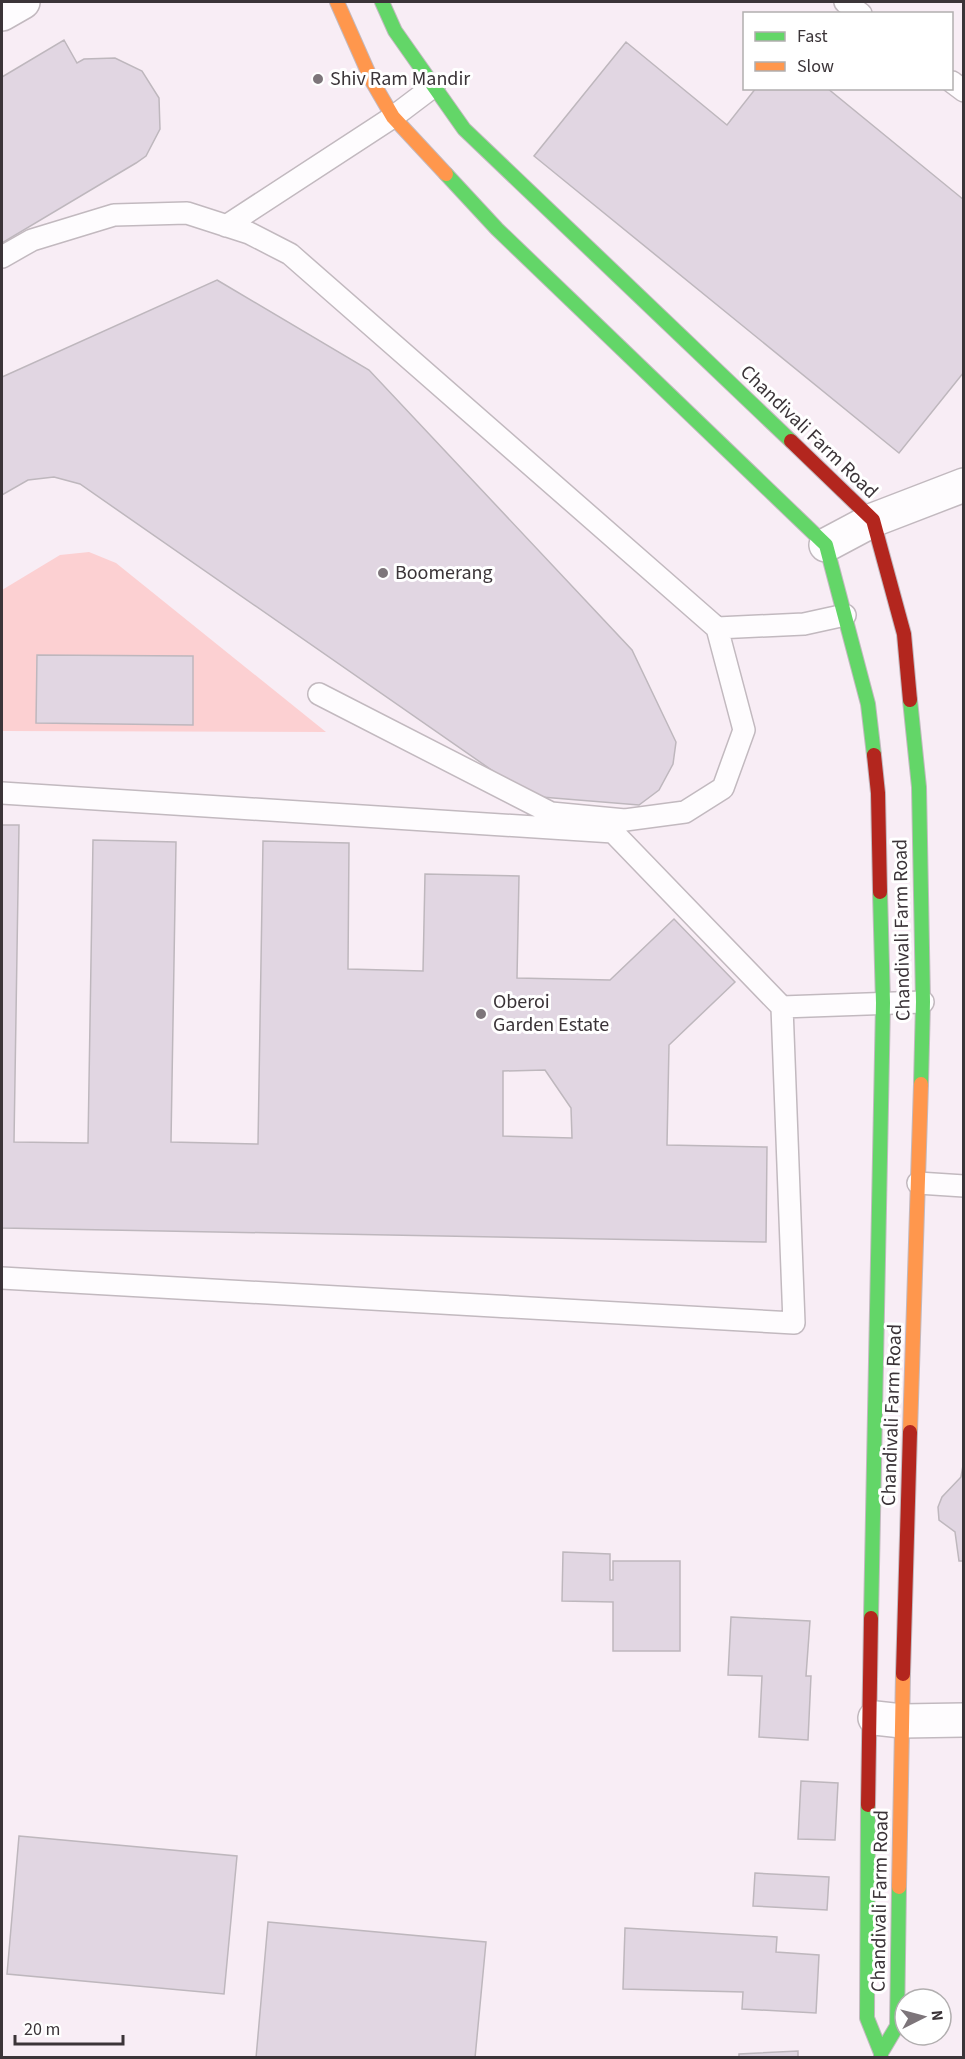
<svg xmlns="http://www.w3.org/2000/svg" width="965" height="2059" font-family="'Source Sans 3',sans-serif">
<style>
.green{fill:#fcd0d2}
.building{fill:#e1d6e2;stroke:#beb7bd;stroke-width:1.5;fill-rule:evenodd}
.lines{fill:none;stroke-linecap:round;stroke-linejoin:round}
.lane-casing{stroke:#c2b9bf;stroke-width:24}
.street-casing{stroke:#c2b9bf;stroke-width:36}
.fast-casing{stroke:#c2b9bf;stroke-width:16}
.slow-casing{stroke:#c2b9bf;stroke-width:16}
.jam-casing{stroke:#c2b9bf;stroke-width:16}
.lane{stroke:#fefcfe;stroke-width:21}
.street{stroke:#fefcfe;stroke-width:33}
.fast{stroke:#63d668;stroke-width:14}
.slow{stroke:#ff974d;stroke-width:14}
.jam{stroke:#b3261e;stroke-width:14}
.poi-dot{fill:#7d757a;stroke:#fff;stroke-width:2}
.labels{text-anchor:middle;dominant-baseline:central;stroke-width:6;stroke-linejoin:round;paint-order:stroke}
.poi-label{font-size:20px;fill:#3b3438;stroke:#fff;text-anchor:start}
.street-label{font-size:20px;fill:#3b3438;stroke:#fff}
</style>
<rect width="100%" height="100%" fill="#f8edf5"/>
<path class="green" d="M89 552 116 563 326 732 2 731V590L60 555Z"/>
<path class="building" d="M64 40 77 63 84 59 115 58 142 71 159 98 160 129 146 156 136 163 2 243V77Z
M626 42 727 125 756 88H827L964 200V372L899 453 534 156Z
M217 280 369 370 632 650 676 742 673 764 659 790 639 805 529 796 80 484 54 477 28 480 2 495V377Z
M37 655 193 656V725L36 723Z
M2 825H19L14 1142 88 1143 93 840 176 842 171 1142 258 1144 263 841 349 843 348 969 423 971 425 874 519 876 517 978 610 980 674 919 735 982 669 1045 667 1145 767 1147 766 1242 2 1228ZM545 1070 571 1108 572 1138 503 1136V1071Z
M964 1460V1561H959L955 1532 939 1520 938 1507 942 1497 961 1477Z
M563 1552 610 1554V1580H613V1561H680V1651H613V1602L562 1601Z
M731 1617 810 1621 806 1676H811L808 1740 759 1737 762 1676 728 1675Z
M801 1781 838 1783 835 1840 798 1839Z
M19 1836 237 1856 224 1994 7 1974Z
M755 1873 829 1877 827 1910 753 1906Z
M268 1922 486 1942 475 2058H256Z
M625 1928 777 1937 776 1952 819 1955 816 2013 742 2009 743 1992 623 1989Z
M798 2051V2058H739V2054Z"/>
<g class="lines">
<defs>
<path id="lane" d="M845 2 861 14
M952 82 964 91
M226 226 393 117 434 86
M2 257 32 240 114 215 187 213 249 233 290 254 717 628 744 730 723 788 685 812 625 820 551 813 319 694
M717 628 804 624 845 615
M2 793 613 832 782 1007 794 1323 2 1278
M782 1007 923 1002
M918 1183 964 1186"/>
<path id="street" d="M2 14 23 2
M826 545 873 520 964 485
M875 1718 902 1721 964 1720"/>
<path id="fast" d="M382 2 395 31 464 129 791 441
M446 174 497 229 826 545 868 704 874 755
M910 700 919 787 923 1002 921 1084
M871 1618 883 1003 880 892
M868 1805 867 2018 881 2053
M881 2058V2053L897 2026 899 1887"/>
<path id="slow" d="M337 2 372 81 393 117 446 174
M910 1432 921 1084
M899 1887 903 1674"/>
<path id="jam" d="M791 441 873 520 904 634 910 700
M874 755 878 793 880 892
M903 1674 910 1432
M868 1805 871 1618"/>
</defs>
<use href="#lane" class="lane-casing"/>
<use href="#street" class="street-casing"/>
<use href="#fast" class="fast-casing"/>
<use href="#slow" class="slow-casing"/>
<use href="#jam" class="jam-casing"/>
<use href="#lane" class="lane"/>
<use href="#street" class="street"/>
<use href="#fast" class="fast"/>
<use href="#slow" class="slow"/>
<use href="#jam" class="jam"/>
</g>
<g class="poi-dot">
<circle cx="318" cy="79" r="6"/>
<circle cx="383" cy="573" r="6"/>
<circle cx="481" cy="1014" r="6"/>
</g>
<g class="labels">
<g class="poi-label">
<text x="330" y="79">Shiv Ram Mandir</text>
<text x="395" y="573">Boomerang</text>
<text x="493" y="1002">Oberoi<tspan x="493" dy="23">Garden Estate</tspan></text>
</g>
<g class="street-label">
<text transform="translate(809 432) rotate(44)">Chandivali Farm Road</text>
<text transform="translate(902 930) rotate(-91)">Chandivali Farm Road</text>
<text transform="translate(892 1415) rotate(-88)">Chandivali Farm Road</text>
<text transform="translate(880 1901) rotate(-89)">Chandivali Farm Road</text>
</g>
</g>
<rect width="965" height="2059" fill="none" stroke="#3b3438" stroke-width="6"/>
<rect x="743" y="12" width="210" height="78" fill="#ffffff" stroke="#b1aeaf" stroke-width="1.5"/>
<rect x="755" y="32" width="30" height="9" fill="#63d668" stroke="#b1aeaf" stroke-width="1.5"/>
<text x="797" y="42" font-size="18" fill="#3b3438">Fast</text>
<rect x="755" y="62" width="30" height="9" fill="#ff974d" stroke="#b1aeaf" stroke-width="1.5"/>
<text x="797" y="72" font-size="18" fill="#3b3438">Slow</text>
<g transform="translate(923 2017) rotate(84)"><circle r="28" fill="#ffffff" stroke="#b1aeaf" stroke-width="1.5"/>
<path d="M0-4.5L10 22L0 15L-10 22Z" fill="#7d757a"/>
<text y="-9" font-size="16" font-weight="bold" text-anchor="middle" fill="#3b3438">N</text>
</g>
<path d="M15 2035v9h108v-9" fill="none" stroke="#3b3438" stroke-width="3"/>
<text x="24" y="2035" font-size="18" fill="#3b3438" stroke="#ffffff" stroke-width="4.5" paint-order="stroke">20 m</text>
</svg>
